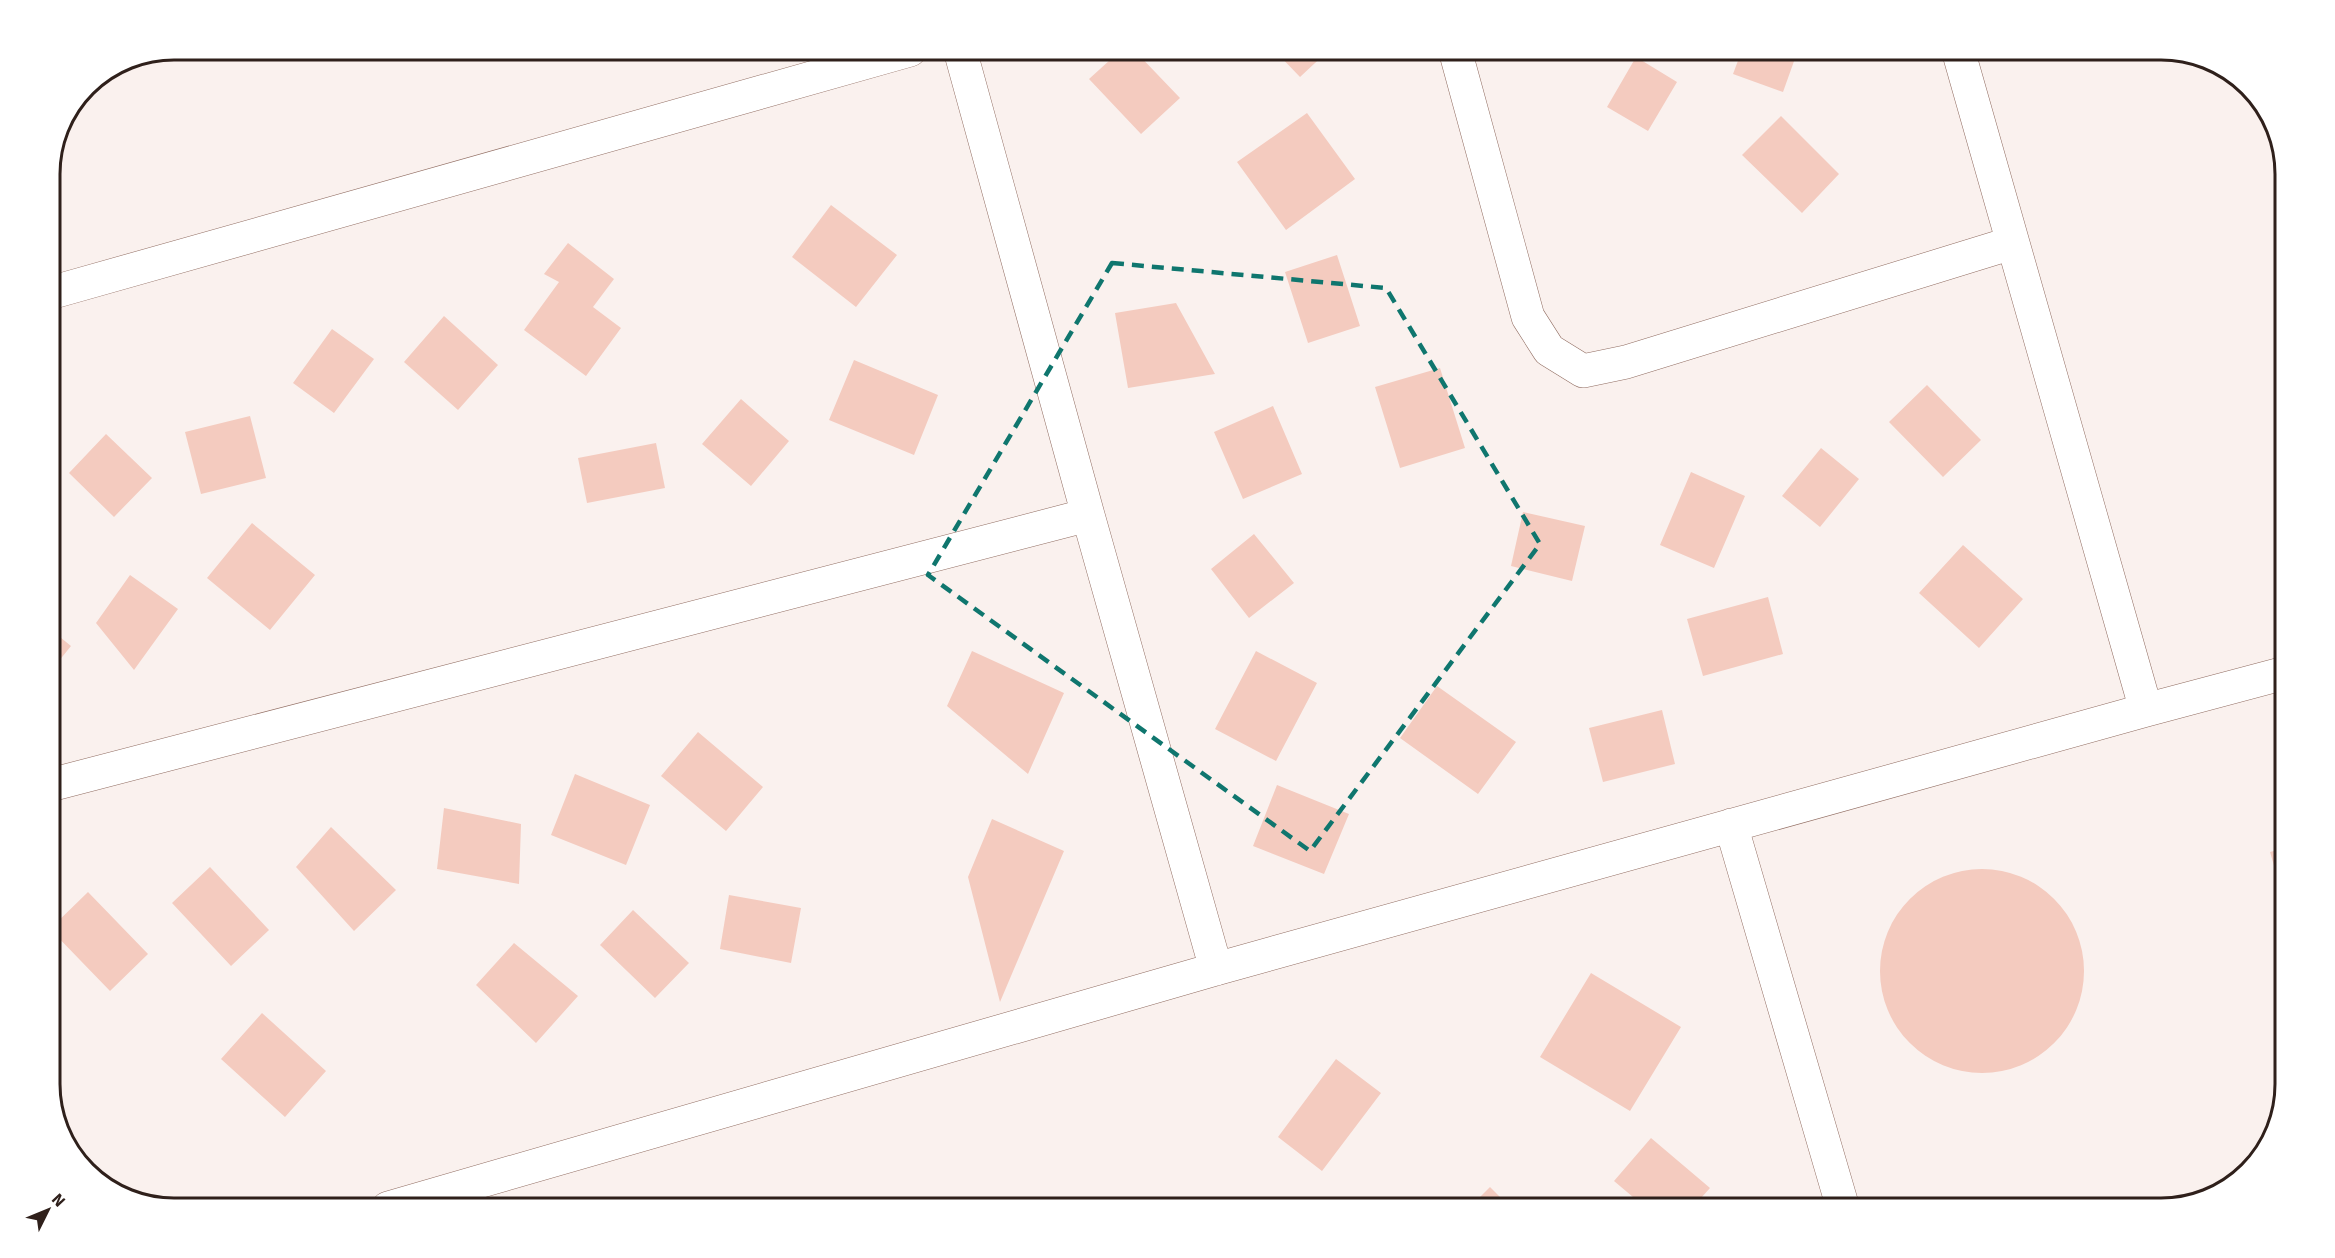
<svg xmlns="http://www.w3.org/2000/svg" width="2335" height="1258" font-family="Signika,sans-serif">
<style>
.building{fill:#f4cbbf}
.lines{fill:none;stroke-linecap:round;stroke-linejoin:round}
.minor-casing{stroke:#916d62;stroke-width:34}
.minor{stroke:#fff;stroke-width:33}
.marked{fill:none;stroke:#0f766e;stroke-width:4.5;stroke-dasharray:12 8;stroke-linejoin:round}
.rim{fill:none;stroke:#2f201b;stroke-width:3}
</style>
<rect width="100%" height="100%" fill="#faf1ee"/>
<path class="building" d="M1121 50H1134L1180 98 1141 134 1089 79Z
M1274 50H1329L1300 77Z
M1742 50H1798L1783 92 1733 74Z
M1636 57 1677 82 1648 131 1607 107Z
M1307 113 1355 179 1286 230 1237 162Z
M1781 116 1839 174 1802 213 1742 155Z
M831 205 897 255 856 307 792 257Z
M568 243 614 279 593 307 621 328 586 376 524 330 559 282 544 274Z
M1337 255 1360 326 1308 343 1285 272Z
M1176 303 1215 374 1128 388 1115 313Z
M444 316 498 365 458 410 404 362Z
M332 329 374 359 334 413 293 383Z
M854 360 938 395 914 455 829 420Z
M1440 368 1465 448 1400 468 1375 387Z
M1927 385 1981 440 1943 477 1889 422Z
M741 399 789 441 751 486 702 444Z
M1273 406 1302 474 1243 499 1214 432Z
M250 416 266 478 201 494 185 432Z
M106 434 152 478 114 517 69 473Z
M656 443 665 488 587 503 578 458Z
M1821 448 1859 479 1820 527 1782 496Z
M1691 472 1745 496 1714 568 1660 545Z
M1523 512 1585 526 1572 581 1511 566Z
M252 523 315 575 270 630 207 578Z
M1254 534 1294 583 1249 618 1211 569Z
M1963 545 2023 599 1979 648 1919 593Z
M130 575 178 609 134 670 96 623Z
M1768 597 1783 654 1703 676 1687 619Z
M50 629 71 646 50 672Z
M972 651 1064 693 1028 774 947 706Z
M1256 651 1317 683 1276 761 1215 729Z
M1437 686 1516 742 1478 794 1400 738Z
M1662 710 1675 764 1603 782 1589 728Z
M698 732 763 787 726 831 661 776Z
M575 774 650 805 626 865 551 835Z
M1277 785 1349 814 1324 874 1253 846Z
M444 808 521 824 519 884 437 869Z
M992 819 1064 851 1000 1002 968 877Z
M331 827 396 890 354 931 296 867Z
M2285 848V903L2270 852Z
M210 867 269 930 231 966 172 903Z
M1880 971a102 102 0 1 1 204 0a102 102 0 1 1-204 0Z
M88 892 148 954 110 991 50 929Z
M729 895 801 908 791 963 720 949Z
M633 910 689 963 655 998 600 945Z
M514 943 578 996 536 1043 476 985Z
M1591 973 1681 1027 1630 1111 1540 1057Z
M262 1013 326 1071 285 1117 221 1059Z
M1336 1059 1381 1093 1322 1171 1278 1137Z
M1651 1138 1710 1188 1692 1208H1646L1614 1181Z
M1490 1187 1511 1208H1469Z"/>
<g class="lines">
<defs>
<path id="minor" d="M960 50 1088 515 1216 969
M1455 50 1528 317 1549 350 1583 371 1626 362 2012 243
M1958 50 2146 710
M50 293 910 50
M50 785 1088 515
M1731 825 1843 1208
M388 1208 1216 969 2146 710 2285 673"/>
</defs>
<use href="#minor" class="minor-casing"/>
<use href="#minor" class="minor"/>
</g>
<path class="marked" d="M1112 263 1386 288 1540 544 1310 851 928 575Z"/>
<path d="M0 0H2335V1258H0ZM174 60H2161A114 114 0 0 1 2275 174V1084A114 114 0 0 1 2161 1198H174A114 114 0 0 1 60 1084V174A114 114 0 0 1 174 60Z" fill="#fff" fill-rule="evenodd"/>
<path class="rim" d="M174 60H2161A114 114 0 0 1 2275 174V1084A114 114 0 0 1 2161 1198H174A114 114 0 0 1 60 1084V174A114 114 0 0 1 174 60Z"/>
<g transform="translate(48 1210) rotate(47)" stroke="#ffffff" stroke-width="4.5" paint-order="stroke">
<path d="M0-4.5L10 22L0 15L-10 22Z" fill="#2f201b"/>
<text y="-9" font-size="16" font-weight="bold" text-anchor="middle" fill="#2f201b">N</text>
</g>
</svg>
